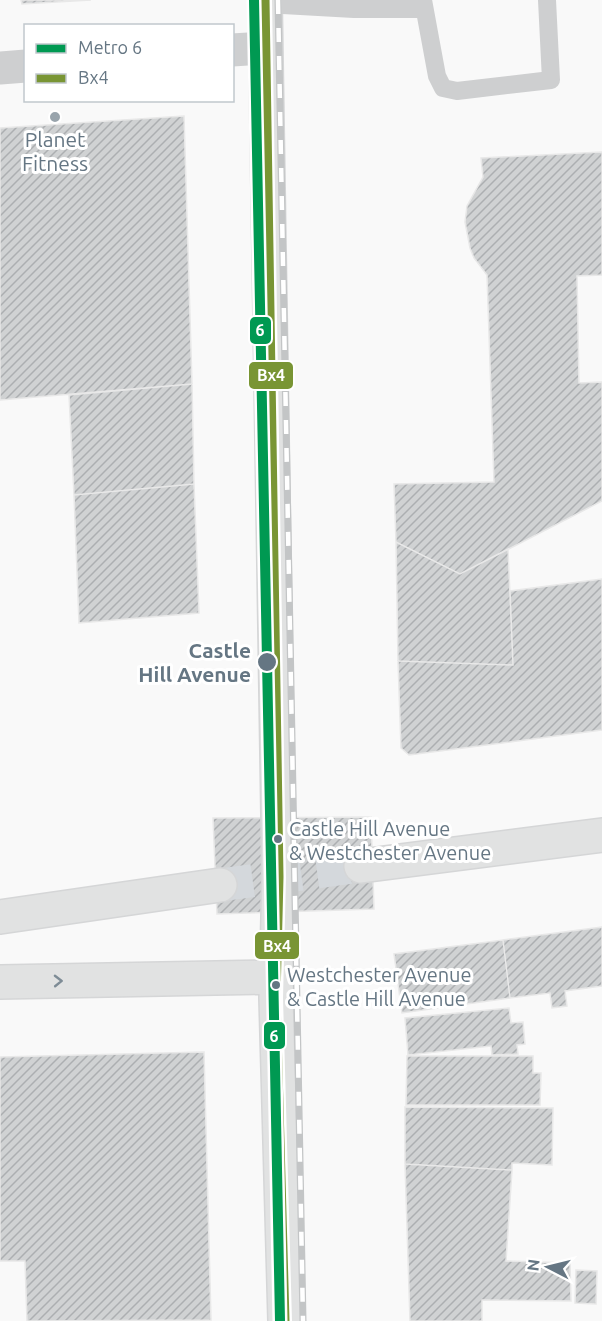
<svg xmlns="http://www.w3.org/2000/svg" width="602" height="1321" font-family="Ubuntu,sans-serif">
<style>
.building{fill:url(#building-hatch);stroke:#e8e8e8;stroke-width:1.5}
.lines{fill:none;stroke-linecap:round;stroke-linejoin:round}
.secondary-tunnel{stroke:#d4d8dc;stroke-width:33;stroke-dasharray:33 16;stroke-linecap:butt}
.secondary-casing{stroke:#d5d6d7;stroke-width:36}
.service{stroke:#cecfd0;stroke-width:18}
.minor{stroke:#cecfd0;stroke-width:33}
.secondary{stroke:#e1e2e2;stroke-width:33}
.rail-casing{stroke:#c3c5c6;stroke-width:7}
.rail{stroke:#fff;stroke-width:4.5;stroke-dasharray:14;stroke-linecap:butt}
.bus-1-casing{stroke:#fff;stroke-width:14}
.bus-1{stroke:#799534;stroke-width:9}
.metro-1-casing{stroke:#fff;stroke-width:15}
.metro-1{stroke:#009952;stroke-width:10}
.oneway{stroke:#7e8c96}
.poi-dot{fill:#99a4ac;stroke:#fff;stroke-width:2}
.stop-dot{fill:#657683;stroke:#fff;stroke-width:2}
.labels{text-anchor:middle;dominant-baseline:central;stroke-width:6;stroke-linejoin:round;paint-order:stroke}
.bus-label{font-size:20px;fill:#657683;stroke:#fff;text-anchor:start}
.poi-label{font-size:21px;fill:#657683;stroke:#fff}
.stop-label{font-size:21px;font-weight:bold;fill:#657683;stroke:#fff;text-anchor:end}
.line-badge{stroke:#fff;stroke-width:2}
.badge-label{font-size:16px;text-anchor:middle;font-weight:bold;fill:#fff}
</style>
<defs>
<pattern id="building-hatch" width="6" height="6" patternUnits="userSpaceOnUse" patternTransform="scale(1.5)"><rect width="6" height="6" fill="#d0d2d3"/><path d="M-1 1l2-2M0 6l6-6M5 7l2-2" fill="none" stroke="#acafb1"/></pattern>
</defs>
<rect width="100%" height="100%" fill="#f9f9f9"/>
<path class="building" d="M21 0H91L22 4Z
M184 116 192 384 0 400V128Z
M602 152V275L577 276 579 383 602 382V501L460 574 396 542 394 484 494 482 487 275 474 258 470 248 465 222 467 206 483 177 481 158Z
M192 384 194 484 74 495 69 395Z
M194 484 199 613 79 623 74 495Z
M396 542 460 574 508 549 513 665 398 661Z
M602 579V730L409 755 401 748 398 661 513 665 510 591Z
M371 817 374 909 217 914 213 818Z
M602 927V986L565 991 567 1006 552 1008 550 993 510 998 503 940Z
M503 940 510 998 402 1013 394 954Z
M509 1008 511 1023 523 1022 525 1044 517 1045 518 1054 492 1055 491 1046 408 1055 405 1018Z
M204 1052 211 1320 27 1321 25 1261H0V1057Z
M407 1056H533V1073H541L540 1105H406Z
M405 1107 553 1108 552 1165 512 1163V1170L405 1164Z
M405 1164 512 1170 506 1261 570 1263 571 1301 482 1300V1321H410Z
M576 1270 597 1271 596 1304 575 1303Z"/>
<g class="lines">
<path class="secondary-tunnel" d="M220 885 361 866"/>
<defs>
<path id="secondary" d="M265 0 279 877 276 998 285 1321
M361 866 602 835
M0 917 220 885
M0 982 276 977"/>
</defs>
<use href="#secondary" class="secondary-casing"/>
<path class="service" d="M423 0 437 76 443 88 457 91 551 80 547 0
M265 4 354 9H424"/>
<path class="minor" d="M232 50 265 48
M0 68 26 66"/>
<use href="#secondary" class="secondary"/>
<defs>
<path id="rail" d="M278 0 303 1321"/>
</defs>
<use href="#rail" class="rail-casing"/>
<use href="#rail" class="rail"/>
<defs>
<path id="bus-1" d="M265 0 279 877 276 998 285 1321"/>
</defs>
<use href="#bus-1" class="bus-1-casing"/>
<use href="#bus-1" class="bus-1"/>
<defs>
<path id="metro-1" d="M254 0 280 1321"/>
</defs>
<use href="#metro-1" class="metro-1-casing"/>
<use href="#metro-1" class="metro-1"/>
</g>
<defs><path id="oneway-chevron" d="M-2-3.5L2.5 0L-2 3.5" fill="none" stroke-width="1.6" stroke-linecap="round" stroke-linejoin="round" transform="scale(1.5)"/></defs>
<use class="oneway" href="#oneway-chevron" transform="translate(58 981) rotate(-1)"/>
<circle class="poi-dot" cx="55" cy="117" r="6"/>
<g class="stop-dot">
<circle cx="267" cy="662" r="10"/>
<circle cx="278" cy="839" r="5"/>
<circle cx="276" cy="985" r="5"/>
</g>
<g class="labels">
<g class="bus-label">
<text x="289" y="828">Castle Hill Avenue<tspan x="289" dy="24">&amp; Westchester Avenue</tspan></text>
<text x="287" y="974">Westchester Avenue<tspan x="287" dy="24">&amp; Castle Hill Avenue</tspan></text>
</g>
<g class="poi-label">
<text x="55" y="139">Planet<tspan x="55" dy="24">Fitness</tspan></text>
</g>
<g class="stop-label">
<text x="251" y="650">Castle<tspan x="251" dy="24">Hill Avenue</tspan></text>
</g>
</g>
<g class="line-badge">
<rect x="249" y="316" width="23" height="29" rx="6" fill="#009952"/>
<rect x="248" y="361" width="46" height="29" rx="6" fill="#799534"/>
<rect x="254" y="931" width="46" height="29" rx="6" fill="#799534"/>
<rect x="263" y="1021" width="23" height="29" rx="6" fill="#009952"/>
</g>
<g class="badge-label">
<text x="260" y="336">6</text>
<text x="271" y="381">Bx4</text>
<text x="277" y="952">Bx4</text>
<text x="274" y="1042">6</text>
</g>
<rect x="24" y="24" width="210" height="78" fill="#ffffff" stroke="#c1c8cd" stroke-width="1.5"/>
<rect x="36" y="44" width="30" height="9" fill="#009952" stroke="#c1c8cd" stroke-width="1.5"/>
<text x="78" y="54" font-size="18" fill="#657683">Metro 6</text>
<rect x="36" y="74" width="30" height="9" fill="#799534" stroke="#c1c8cd" stroke-width="1.5"/>
<text x="78" y="84" font-size="18" fill="#657683">Bx4</text>
<g transform="translate(548 1267) rotate(277)" stroke="#ffffff" stroke-width="4.5" paint-order="stroke">
<path d="M0-4.5L10 22L0 15L-10 22Z" fill="#657683"/>
<text y="-9" font-size="16" font-weight="bold" text-anchor="middle" fill="#657683">N</text>
</g>
</svg>
